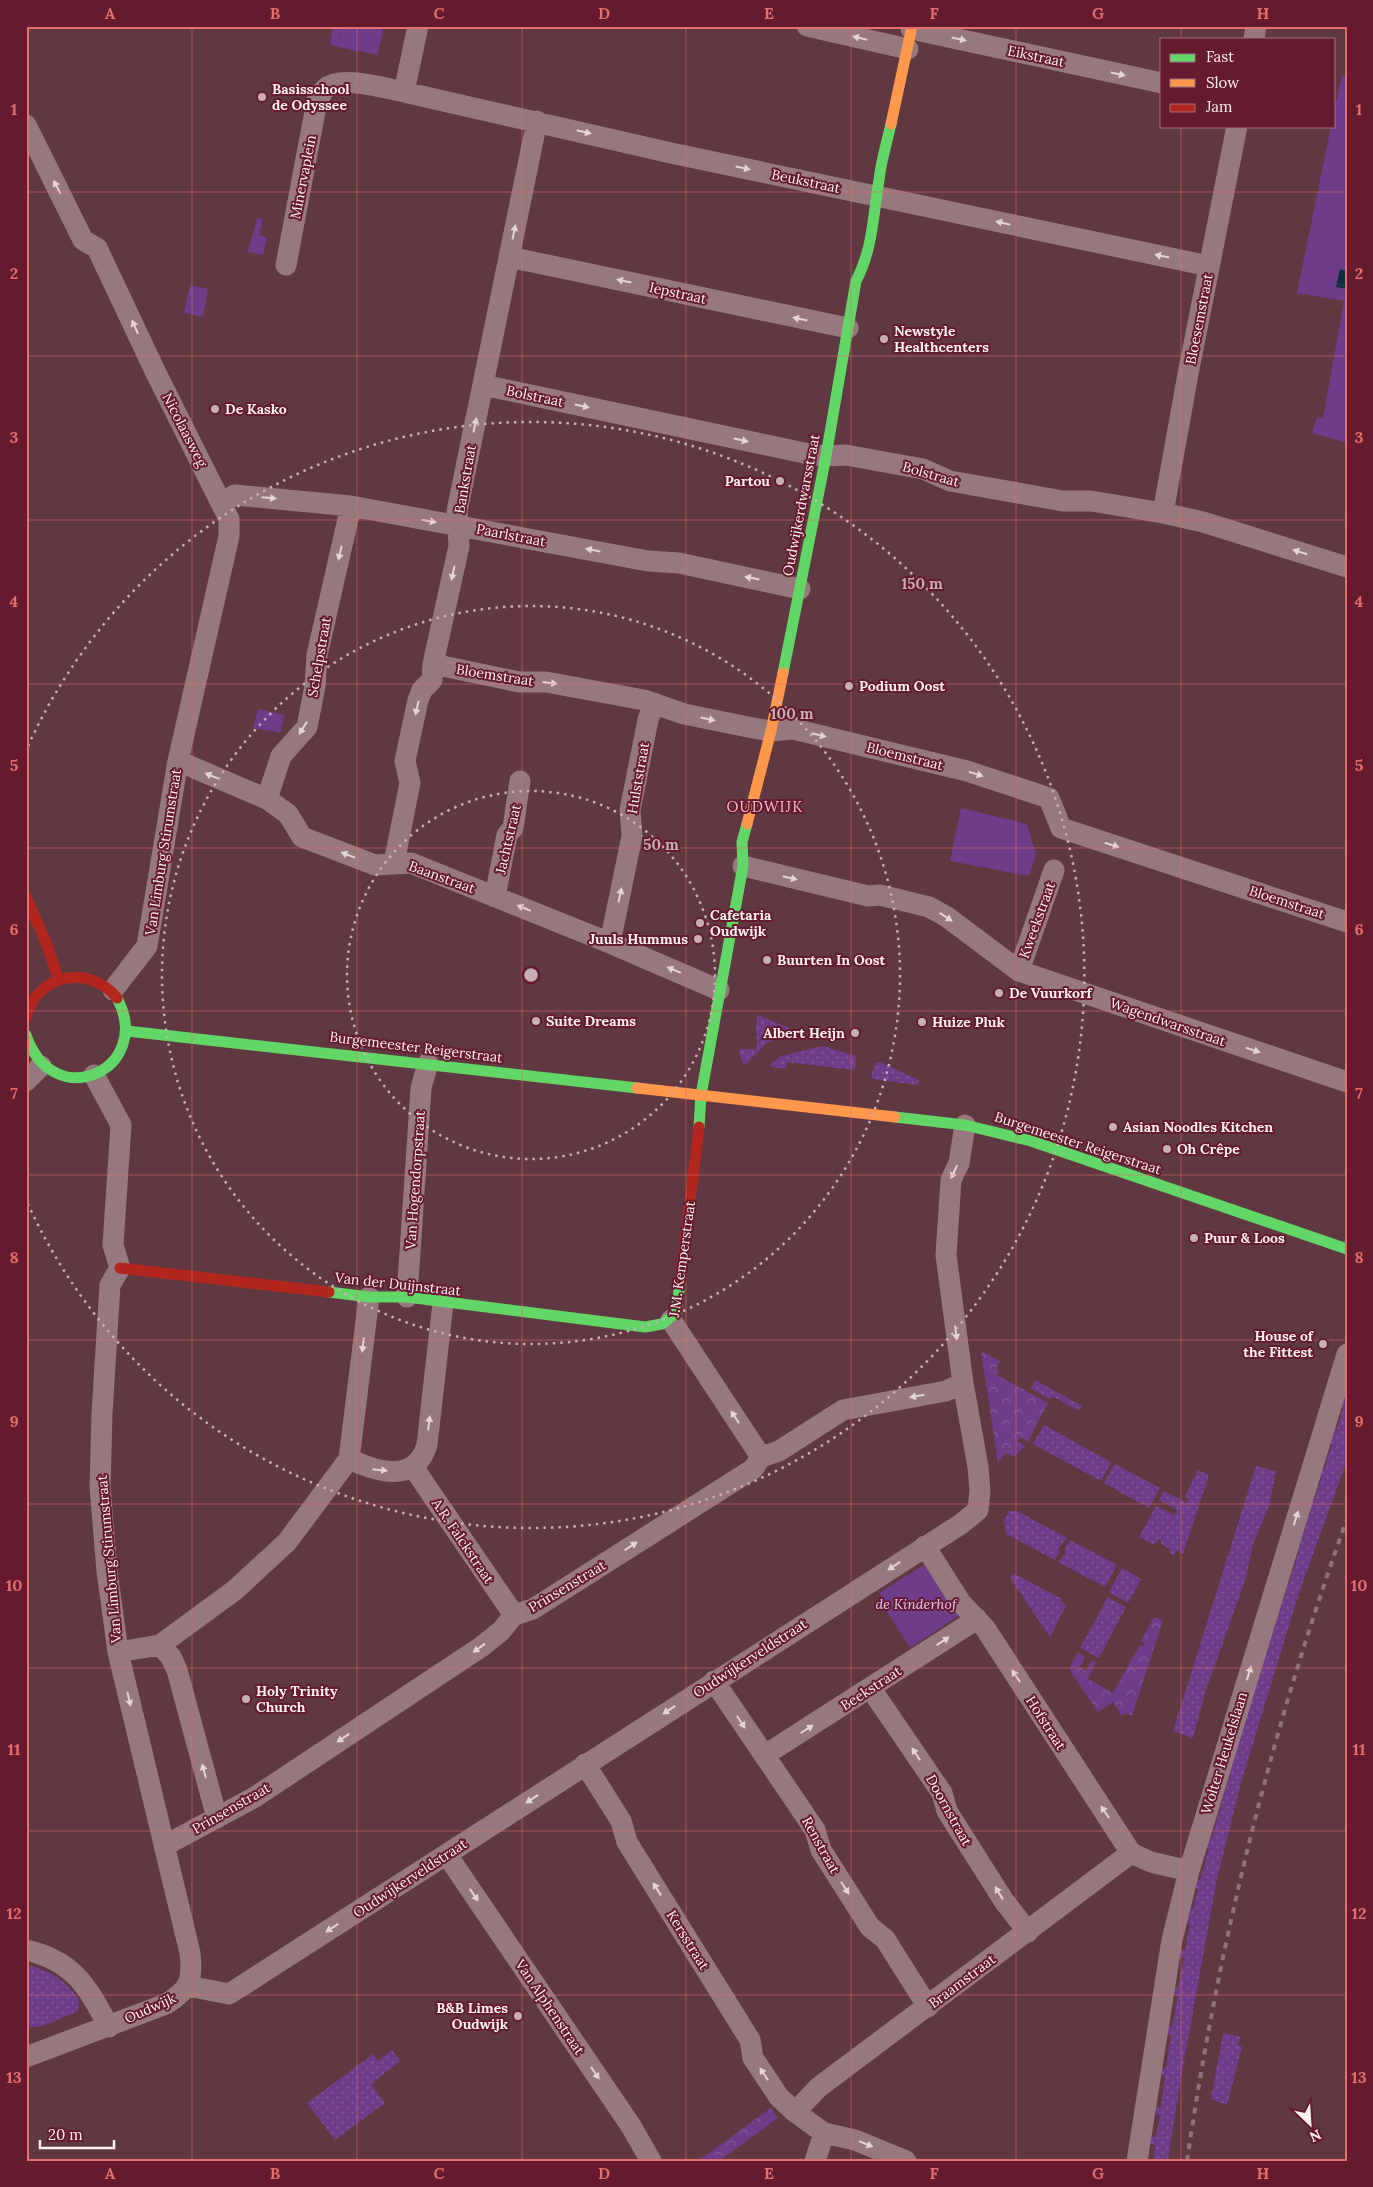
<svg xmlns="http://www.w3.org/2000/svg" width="1373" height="2187" font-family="Lora,serif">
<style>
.grass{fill:url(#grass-dots)}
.forest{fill:url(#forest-crowns)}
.park{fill:#6e3c89}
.water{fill:url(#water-ripples)}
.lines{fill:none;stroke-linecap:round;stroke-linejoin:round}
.street{stroke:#97787e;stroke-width:21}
.fast{stroke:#63d668;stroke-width:11}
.slow{stroke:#ff974d;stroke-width:11}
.jam{stroke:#b3261e;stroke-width:11}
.rail{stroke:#8f7378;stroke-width:4;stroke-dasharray:6 6;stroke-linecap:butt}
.oneway{fill:#e3d4d6}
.grid{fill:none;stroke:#e36f6f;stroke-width:1;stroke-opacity:0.55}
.ring{fill:none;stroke:#c5b1b5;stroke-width:2.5;stroke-dasharray:2.5 5}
.poi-dot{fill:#c5b1b5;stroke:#651a2e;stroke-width:2}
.labels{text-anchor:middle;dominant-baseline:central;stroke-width:4;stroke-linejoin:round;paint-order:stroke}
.street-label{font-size:14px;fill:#fcf2f3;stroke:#651a2e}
.poi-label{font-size:14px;font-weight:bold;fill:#fcf2f3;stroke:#651a2e;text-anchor:start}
.park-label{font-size:14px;font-style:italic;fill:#e2c7f9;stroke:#651a2e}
.neighbourhood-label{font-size:15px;letter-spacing:1px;fill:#f5bec6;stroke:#651a2e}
.centre{fill:#c5b1b5;stroke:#651a2e;stroke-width:2.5}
.ring-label{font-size:15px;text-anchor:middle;font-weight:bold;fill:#c5b1b5;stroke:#651a2e;stroke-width:4;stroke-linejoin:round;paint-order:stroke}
.neatline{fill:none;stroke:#e36f6f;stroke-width:2}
.grid-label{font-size:16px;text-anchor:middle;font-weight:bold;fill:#e36f6f}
</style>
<defs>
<pattern id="grass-dots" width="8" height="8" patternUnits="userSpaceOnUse" patternTransform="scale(1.25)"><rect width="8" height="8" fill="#6e3c89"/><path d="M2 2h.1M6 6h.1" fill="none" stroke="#84599a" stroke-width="1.8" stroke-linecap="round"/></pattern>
<pattern id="forest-crowns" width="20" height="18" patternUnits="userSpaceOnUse" patternTransform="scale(1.25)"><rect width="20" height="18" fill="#6e3c89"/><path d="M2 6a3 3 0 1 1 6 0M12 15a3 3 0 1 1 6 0" fill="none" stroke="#84599a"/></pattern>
<pattern id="water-ripples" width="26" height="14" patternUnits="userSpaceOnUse" patternTransform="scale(1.25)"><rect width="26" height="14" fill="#142b46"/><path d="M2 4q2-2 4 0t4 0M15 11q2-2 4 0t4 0" fill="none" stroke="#2b4058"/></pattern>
</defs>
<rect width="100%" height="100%" fill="#603841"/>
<path class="grass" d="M758 1015 789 1028V1032L766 1044 745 1065 741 1060 739 1049H757L756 1025Z
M823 1046 856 1056 855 1070 787 1062 786 1069 772 1067 770 1065 781 1056Z
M879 1062 919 1080 918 1085 873 1079 871 1077 875 1063Z
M1035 1380 1082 1406 1079 1411 1052 1396 1050 1399 1031 1389Z
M1341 1396 1347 1398V1460L1299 1593 1241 1783 1217 1879 1179 2089 1168 2161H1153L1155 2145 1148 2143 1149 2136 1156 2137 1160 2115 1153 2113 1154 2107 1161 2108 1165 2077 1159 2075 1160 2067 1166 2068 1171 2035 1165 2034 1166 2026 1172 2027 1178 1996 1172 1995V1988H1178L1184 1958 1178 1956V1949L1185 1950 1190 1924 1184 1923 1188 1907 1193 1909 1198 1889 1193 1887 1196 1879 1200 1880 1209 1848 1204 1846 1207 1836 1212 1837 1245 1720 1299 1551 1297 1548C1305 1533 1309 1519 1310 1502L1314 1501 1321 1479 1320 1470 1324 1469 1332 1444 1329 1440 1332 1431H1336L1343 1409 1340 1405Z
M1044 1425 1111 1462 1101 1481 1033 1444Z
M1115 1464 1160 1488 1149 1508 1104 1483Z
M1256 1466 1276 1471 1269 1506 1253 1544 1246 1578 1206 1690 1193 1738 1173 1731Z
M1198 1470 1209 1475 1183 1554 1177 1550 1174 1556 1169 1553 1170 1549 1161 1544V1541L1158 1539 1154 1545 1139 1537 1156 1506 1174 1515 1177 1510 1159 1500 1164 1491 1187 1503 1189 1499 1185 1496Z
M1009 1511H1017L1067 1538 1058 1549 1059 1553 1055 1560 1006 1534 1004 1521Z
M1070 1540 1117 1565 1105 1587 1058 1562 1066 1553 1065 1549Z
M1122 1568 1141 1579 1128 1603 1109 1592Z
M1013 1573 1062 1599 1061 1602 1066 1605 1050 1637 1010 1578Z
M1108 1597 1126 1607 1099 1658 1080 1648Z
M26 1965C49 1969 66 1981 79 2000L78 2011 43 2026 26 2028Z
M1223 2033 1241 2037 1238 2045 1242 2047 1227 2105 1211 2099Z
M392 2050 400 2061 371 2084 385 2103 335 2140 307 2103 373 2054 378 2061Z"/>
<path class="forest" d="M333 26H342L338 47 330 45Z
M981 1351 1000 1361 996 1369 999 1371 997 1375 1048 1403 1028 1442 1020 1437 1017 1441 1025 1446 1014 1457 1006 1453 998 1463Z
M1154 1617 1163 1620 1132 1716 1126 1713 1122 1716 1113 1702 1098 1712 1069 1669 1078 1652 1084 1656V1661L1079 1667 1086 1671 1092 1660 1096 1662 1088 1679 1113 1693 1139 1646 1142 1647 1145 1644 1141 1641Z
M771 2108 778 2118 719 2161H698Z"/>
<path class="park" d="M343 26H384L378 55 338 47Z
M1342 75 1347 76V443L1312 433 1317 417 1323 418 1344 301 1297 293 1331 126H1334V112Z
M257 218 263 219 259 235 267 238 263 255 248 252Z
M190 285 208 289 203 317 184 313Z
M258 709 285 715 280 733 253 728Z
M961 808 1027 824 1036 854 1029 876 950 861Z
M924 1565 958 1616 910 1648 884 1607 887 1605 879 1593Z"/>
<path class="water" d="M1340 269 1347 271V289L1336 287Z"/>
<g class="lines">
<path class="street" d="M807 26 908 49
M911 29 1162 83
M1254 39 1256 26
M404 92 671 153 1209 266
M26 125 83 240 97 248 155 371 229 519V536L178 761 147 946 113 990
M509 257 848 328
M286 265 317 101C320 97 322 91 326 88 341 75 385 88 404 92L418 26
M483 385 804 453 826 456 846 455 923 469 950 481 1063 501H1091L1163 513 1203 522 1347 567
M222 502 235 495 351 506 648 561 679 563 800 589
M1163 513 1188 374 1237 126
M433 664 519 682H546L644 700 684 714 753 728 771 731 793 729 967 771 1049 798 1061 828 1347 922
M178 761 267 799 288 814 302 837 375 865 411 863 610 943 719 990
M267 799 281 756 307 727 315 686 317 655 351 506
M394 863 410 783 405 761 418 700 422 690 432 680 433 664 459 546 457 511 537 121
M743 866 868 896 880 895 929 907 947 917 1019 971 1347 1082
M495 897 507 835 513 828 520 781
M610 943 632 836 630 810 648 720 654 703
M1019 971 1054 870
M26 1081 41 1066
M407 1297 421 1088 428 1063
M671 1320 761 1457
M349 1459C377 1472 415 1484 427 1445L443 1303
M413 1467 514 1615
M925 1546 961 1603 985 1628 1131 1853 1151 1862 1189 1871
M160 1645 171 1657 177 1670 217 1818
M118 1652 160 1645 235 1590 287 1542 349 1459 369 1297
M714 1681 815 1830 821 1850 870 1927 885 1939 928 2007
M871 1689 942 1793 947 1811 1004 1901 1028 1932
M765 1755 977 1619
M585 1764 621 1821 627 1842 750 2040 753 2058 779 2097 795 2112 824 2133 855 2140 906 2161
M164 1846 255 1797 481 1647 501 1631 514 1615 533 1609 753 1469 761 1457 779 1451 843 1410 946 1391 963 1383
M447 1855 631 2126 651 2161
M26 1950C74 1961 87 1986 109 2027
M188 1986 229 1994 961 1524 978 1510 980 1491 978 1467 963 1383 946 1255 951 1180 959 1163 965 1125
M26 2057 166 2004C190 1989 193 1981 190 1953L118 1652 107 1571 100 1487 102 1414 110 1285 120 1268 113 1245 121 1125 94 1075
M795 2112 819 2087 1131 1853
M815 2161 824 2133
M1137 2161 1172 1940 1189 1871 1347 1354"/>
<path class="fast" d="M783 673 826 456 856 281C873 249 873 215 879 180 881 161 887 142 891 124
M127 1031 637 1088
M26 1035C53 1116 155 1069 117 998
M895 1117 965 1125 1031 1141 1347 1249
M699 1127 701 1095 743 866 742 842 747 824
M329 1292 369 1297H407L645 1327 662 1324 676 1313 680 1283"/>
<path class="slow" d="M891 124 912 26
M747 824 771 731 783 673
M637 1088 895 1117"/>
<path class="jam" d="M26 897 47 945 58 978
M26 1017C38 973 89 964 117 998
M120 1268 329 1292
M680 1283 699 1127"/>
<path class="rail" d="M1187 2161C1219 1942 1272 1727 1347 1519"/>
</g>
<defs><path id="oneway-solid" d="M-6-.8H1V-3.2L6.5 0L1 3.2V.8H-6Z" transform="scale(1.25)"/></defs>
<g class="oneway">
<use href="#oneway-solid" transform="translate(860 38) rotate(-167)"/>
<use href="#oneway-solid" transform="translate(959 39) rotate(12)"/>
<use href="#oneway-solid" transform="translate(1118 74) rotate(12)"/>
<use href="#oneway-solid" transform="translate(584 132) rotate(13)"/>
<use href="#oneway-solid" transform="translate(743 168) rotate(12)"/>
<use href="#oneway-solid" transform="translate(57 187) rotate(-117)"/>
<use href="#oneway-solid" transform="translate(1003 223) rotate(-167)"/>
<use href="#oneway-solid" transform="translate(514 232) rotate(-78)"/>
<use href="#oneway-solid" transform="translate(1162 256) rotate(-168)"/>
<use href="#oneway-solid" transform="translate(624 281) rotate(-168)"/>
<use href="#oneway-solid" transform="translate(800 319) rotate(-168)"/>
<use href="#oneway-solid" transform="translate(135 327) rotate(-114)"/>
<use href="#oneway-solid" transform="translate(582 406) rotate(12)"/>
<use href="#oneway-solid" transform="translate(475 425) rotate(-78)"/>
<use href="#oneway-solid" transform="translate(741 440) rotate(12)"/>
<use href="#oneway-solid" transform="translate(269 498) rotate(5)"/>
<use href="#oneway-solid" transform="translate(429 521) rotate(9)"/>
<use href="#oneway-solid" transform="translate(593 550) rotate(-169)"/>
<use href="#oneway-solid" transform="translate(1300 552) rotate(-163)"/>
<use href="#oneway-solid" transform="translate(340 553) rotate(103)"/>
<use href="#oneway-solid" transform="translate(453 573) rotate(102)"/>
<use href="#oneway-solid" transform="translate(752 578) rotate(-169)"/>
<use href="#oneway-solid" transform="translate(550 683) rotate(7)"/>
<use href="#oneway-solid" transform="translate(417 708) rotate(103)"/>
<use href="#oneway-solid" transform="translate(708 719) rotate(12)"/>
<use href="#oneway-solid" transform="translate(303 728) rotate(122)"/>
<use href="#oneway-solid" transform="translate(819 735) rotate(14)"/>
<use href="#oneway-solid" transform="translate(976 774) rotate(18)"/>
<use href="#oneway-solid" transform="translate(212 776) rotate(-157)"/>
<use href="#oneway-solid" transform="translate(1112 845) rotate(18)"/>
<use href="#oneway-solid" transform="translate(348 855) rotate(-159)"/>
<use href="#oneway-solid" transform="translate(790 878) rotate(13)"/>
<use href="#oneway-solid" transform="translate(620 895) rotate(-78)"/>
<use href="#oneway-solid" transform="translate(524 908) rotate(-158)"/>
<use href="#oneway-solid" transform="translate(946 917) rotate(33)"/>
<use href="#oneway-solid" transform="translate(674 970) rotate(-157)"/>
<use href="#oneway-solid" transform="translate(1253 1050) rotate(18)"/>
<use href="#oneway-solid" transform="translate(954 1172) rotate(115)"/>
<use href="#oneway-solid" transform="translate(956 1333) rotate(82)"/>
<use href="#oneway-solid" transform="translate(363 1345) rotate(97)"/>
<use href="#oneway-solid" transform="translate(917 1396) rotate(170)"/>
<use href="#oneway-solid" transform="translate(735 1417) rotate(-123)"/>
<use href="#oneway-solid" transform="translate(429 1423) rotate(-83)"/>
<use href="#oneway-solid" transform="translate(380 1470) rotate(6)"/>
<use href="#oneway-solid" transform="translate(1296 1518) rotate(-73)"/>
<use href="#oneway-solid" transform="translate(631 1546) rotate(-33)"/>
<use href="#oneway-solid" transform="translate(894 1566) rotate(147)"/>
<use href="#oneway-solid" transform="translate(943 1641) rotate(-33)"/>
<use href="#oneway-solid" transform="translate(479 1648) rotate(144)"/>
<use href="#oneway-solid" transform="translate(1249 1673) rotate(-73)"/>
<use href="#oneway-solid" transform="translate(1016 1676) rotate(-123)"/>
<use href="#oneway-solid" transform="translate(129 1699) rotate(77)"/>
<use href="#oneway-solid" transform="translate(669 1710) rotate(147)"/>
<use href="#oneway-solid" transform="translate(741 1722) rotate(57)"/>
<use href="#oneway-solid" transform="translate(807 1729) rotate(-32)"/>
<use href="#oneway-solid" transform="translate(343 1738) rotate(146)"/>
<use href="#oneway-solid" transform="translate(916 1754) rotate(-123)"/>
<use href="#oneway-solid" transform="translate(204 1771) rotate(-105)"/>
<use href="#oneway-solid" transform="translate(532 1799) rotate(147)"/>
<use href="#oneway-solid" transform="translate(1105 1812) rotate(-123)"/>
<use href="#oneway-solid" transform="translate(845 1888) rotate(57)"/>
<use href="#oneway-solid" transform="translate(657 1889) rotate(-122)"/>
<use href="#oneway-solid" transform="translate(999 1893) rotate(-122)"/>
<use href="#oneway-solid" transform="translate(474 1895) rotate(55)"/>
<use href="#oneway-solid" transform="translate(332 1928) rotate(147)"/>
<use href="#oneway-solid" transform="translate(595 2073) rotate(56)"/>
<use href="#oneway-solid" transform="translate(764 2074) rotate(-123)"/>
<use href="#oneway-solid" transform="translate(866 2144) rotate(22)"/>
</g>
<path class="grid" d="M192 26V2161M357 26V2161M522 26V2161M686 26V2161M851 26V2161M1016 26V2161M1181 26V39M1181 126V2161M26 192H1347M26 356H1347M26 520H1347M26 684H1347M26 848H1347M26 1011H1347M26 1175H1347M26 1340H1347M26 1504H1347M26 1668H1347M26 1831H1347M26 1995H1347"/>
<g class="ring">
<circle cx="531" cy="975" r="184"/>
<circle cx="531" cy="975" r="369"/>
<path d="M28 746A553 553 0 1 1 28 1204"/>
</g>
<g class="poi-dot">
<circle cx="262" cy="97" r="5"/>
<circle cx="884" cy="339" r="5"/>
<circle cx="215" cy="409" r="5"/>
<circle cx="780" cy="481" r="5"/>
<circle cx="849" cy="686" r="5"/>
<circle cx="700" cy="923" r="5"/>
<circle cx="698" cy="939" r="5"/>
<circle cx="767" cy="960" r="5"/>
<circle cx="999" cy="993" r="5"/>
<circle cx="536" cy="1021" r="5"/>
<circle cx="922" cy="1022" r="5"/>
<circle cx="855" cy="1033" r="5"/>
<circle cx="1113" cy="1127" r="5"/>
<circle cx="1167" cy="1149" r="5"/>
<circle cx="1194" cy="1238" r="5"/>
<circle cx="1323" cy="1344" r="5"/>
<circle cx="246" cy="1699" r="5"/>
<circle cx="518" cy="2016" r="5"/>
</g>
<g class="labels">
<g class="street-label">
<text transform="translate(1036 56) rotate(12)">Eikstraat</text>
<text transform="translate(303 177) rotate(-79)">Minervaplein</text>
<text transform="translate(806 181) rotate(12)">Beukstraat</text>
<text transform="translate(678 293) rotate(12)">Iepstraat</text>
<text transform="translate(1199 319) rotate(-79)">Bloesemstraat</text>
<text transform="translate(535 396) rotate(12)">Bolstraat</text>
<text transform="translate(185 430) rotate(63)">Nicolaasweg</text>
<text transform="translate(931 474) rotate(16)">Bolstraat</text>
<text transform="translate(465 479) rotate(-80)">Bankstraat</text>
<text transform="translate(801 505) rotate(-79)">Oudwijkerdwarsstraat</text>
<text transform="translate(511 535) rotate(11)">Paarlstraat</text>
<text transform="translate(319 657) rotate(-80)">Schelpstraat</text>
<text transform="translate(495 675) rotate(9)">Bloemstraat</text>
<text transform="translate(905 756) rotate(14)">Bloemstraat</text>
<text transform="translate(638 778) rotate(-80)">Hulststraat</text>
<text transform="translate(508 839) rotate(-77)">Jachtstraat</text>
<text transform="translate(163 852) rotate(-81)">Van Limburg Stirumstraat</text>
<text transform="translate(442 877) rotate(20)">Baanstraat</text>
<text transform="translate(1287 902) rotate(18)">Bloemstraat</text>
<text transform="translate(1037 920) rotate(-70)">Kweekstraat</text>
<text transform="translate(1168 1022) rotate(19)">Wagendwarsstraat</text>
<text transform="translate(416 1047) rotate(7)">Burgemeester Reigerstraat</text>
<text transform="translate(1078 1143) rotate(18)">Burgemeester Reigerstraat</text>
<text transform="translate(415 1180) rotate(-86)">Van Hogendorpstraat</text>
<text transform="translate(682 1259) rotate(-82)">J.M. Kemperstraat</text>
<text transform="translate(398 1284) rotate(6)">Van der Duijnstraat</text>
<text transform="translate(463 1541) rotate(56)">A.R. Falckstraat</text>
<text transform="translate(109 1559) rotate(-95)">Van Limburg Stirumstraat</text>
<text transform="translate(567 1586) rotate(-31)">Prinsenstraat</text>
<text transform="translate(750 1658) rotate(-33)">Oudwijkerveldstraat</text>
<text transform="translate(871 1688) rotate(-33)">Beekstraat</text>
<text transform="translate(1046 1723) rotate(57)">Hofstraat</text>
<text transform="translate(1224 1753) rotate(-73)">Wolter Heukelslaan</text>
<text transform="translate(231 1808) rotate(-30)">Prinsenstraat</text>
<text transform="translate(949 1810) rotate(61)">Doornstraat</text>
<text transform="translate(821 1845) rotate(61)">Renstraat</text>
<text transform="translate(410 1878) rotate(-33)">Oudwijkerveldstraat</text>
<text transform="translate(688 1940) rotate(58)">Kersstraat</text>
<text transform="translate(962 1981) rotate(-37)">Braamstraat</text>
<text transform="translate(550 2007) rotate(56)">Van Alphenstraat</text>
<text transform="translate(150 2008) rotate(-24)">Oudwijk</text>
</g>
<g class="poi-label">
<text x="272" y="89">Basisschool<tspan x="272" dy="16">de Odyssee</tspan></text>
<text x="894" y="331">Newstyle<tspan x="894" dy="16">Healthcenters</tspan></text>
<text x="225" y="409">De Kasko</text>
<text x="770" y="481" text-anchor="end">Partou</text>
<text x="859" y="686">Podium Oost</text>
<text x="710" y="915">Cafetaria<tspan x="710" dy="16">Oudwijk</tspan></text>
<text x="688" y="939" text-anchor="end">Juuls Hummus</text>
<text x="777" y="960">Buurten In Oost</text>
<text x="1009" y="993">De Vuurkorf</text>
<text x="546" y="1021">Suite Dreams</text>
<text x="932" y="1022">Huize Pluk</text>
<text x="845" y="1033" text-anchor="end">Albert Heijn</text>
<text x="1123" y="1127">Asian Noodles Kitchen</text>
<text x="1177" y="1149">Oh Crêpe</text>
<text x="1204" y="1238">Puur &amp; Loos</text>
<text x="1313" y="1336" text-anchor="end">House of<tspan x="1313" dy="16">the Fittest</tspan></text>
<text x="256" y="1691">Holy Trinity<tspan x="256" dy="16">Church</tspan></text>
<text x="508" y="2008" text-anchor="end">B&amp;B Limes<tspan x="508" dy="16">Oudwijk</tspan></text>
</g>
<g class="park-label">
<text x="916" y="1604">de Kinderhof</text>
</g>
<g class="neighbourhood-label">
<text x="765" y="806">OUDWIJK</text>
</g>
</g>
<circle cx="531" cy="975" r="8" class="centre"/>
<g class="ring-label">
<text x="922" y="589">150 m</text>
<text x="792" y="719">100 m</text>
<text x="661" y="850">50 m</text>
</g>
<rect width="1373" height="2187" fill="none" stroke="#651a2e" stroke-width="55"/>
<rect x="1160" y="38" width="175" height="90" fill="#651a2e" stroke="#a1707d"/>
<rect x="1170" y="54" width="25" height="8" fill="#63d668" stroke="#a1707d"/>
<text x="1206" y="62" font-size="15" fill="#fcf2f3">Fast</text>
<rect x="1170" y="79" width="25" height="8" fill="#ff974d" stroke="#a1707d"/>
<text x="1206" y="88" font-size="15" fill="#fcf2f3">Slow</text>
<rect x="1170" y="104" width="25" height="8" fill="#b3261e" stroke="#a1707d"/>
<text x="1206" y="112" font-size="15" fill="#fcf2f3">Jam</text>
<g transform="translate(1310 2124) rotate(155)" stroke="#651a2e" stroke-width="4" paint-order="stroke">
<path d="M0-4L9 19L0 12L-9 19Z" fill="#fcf2f3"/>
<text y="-8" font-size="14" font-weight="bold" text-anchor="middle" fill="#fcf2f3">N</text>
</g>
<path d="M40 2140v8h74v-8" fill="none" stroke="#fcf2f3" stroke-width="2.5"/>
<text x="48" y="2140" font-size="15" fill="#fcf2f3" stroke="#651a2e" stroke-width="4" paint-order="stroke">20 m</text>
<rect x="28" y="28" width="1318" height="2132" class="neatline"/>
<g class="grid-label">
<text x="110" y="19">A</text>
<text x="275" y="19">B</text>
<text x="439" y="19">C</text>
<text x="604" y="19">D</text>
<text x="769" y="19">E</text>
<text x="934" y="19">F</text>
<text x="1098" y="19">G</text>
<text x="1263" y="19">H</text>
<text x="14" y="115">1</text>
<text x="1359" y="115">1</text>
<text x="14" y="279">2</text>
<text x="1359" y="279">2</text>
<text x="14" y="443">3</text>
<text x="1359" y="443">3</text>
<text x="14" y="607">4</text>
<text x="1359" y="607">4</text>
<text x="14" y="771">5</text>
<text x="1359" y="771">5</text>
<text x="14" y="935">6</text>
<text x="1359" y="935">6</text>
<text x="14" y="1099">7</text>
<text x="1359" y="1099">7</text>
<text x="14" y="1263">8</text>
<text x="1359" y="1263">8</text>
<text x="14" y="1427">9</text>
<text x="1359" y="1427">9</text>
<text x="14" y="1591">10</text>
<text x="1359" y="1591">10</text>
<text x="14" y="1755">11</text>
<text x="1359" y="1755">11</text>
<text x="14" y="1919">12</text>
<text x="1359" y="1919">12</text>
<text x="14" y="2083">13</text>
<text x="1359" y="2083">13</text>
<text x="110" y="2179">A</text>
<text x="275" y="2179">B</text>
<text x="439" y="2179">C</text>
<text x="604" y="2179">D</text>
<text x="769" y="2179">E</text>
<text x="934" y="2179">F</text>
<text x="1098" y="2179">G</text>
<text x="1263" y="2179">H</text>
</g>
</svg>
